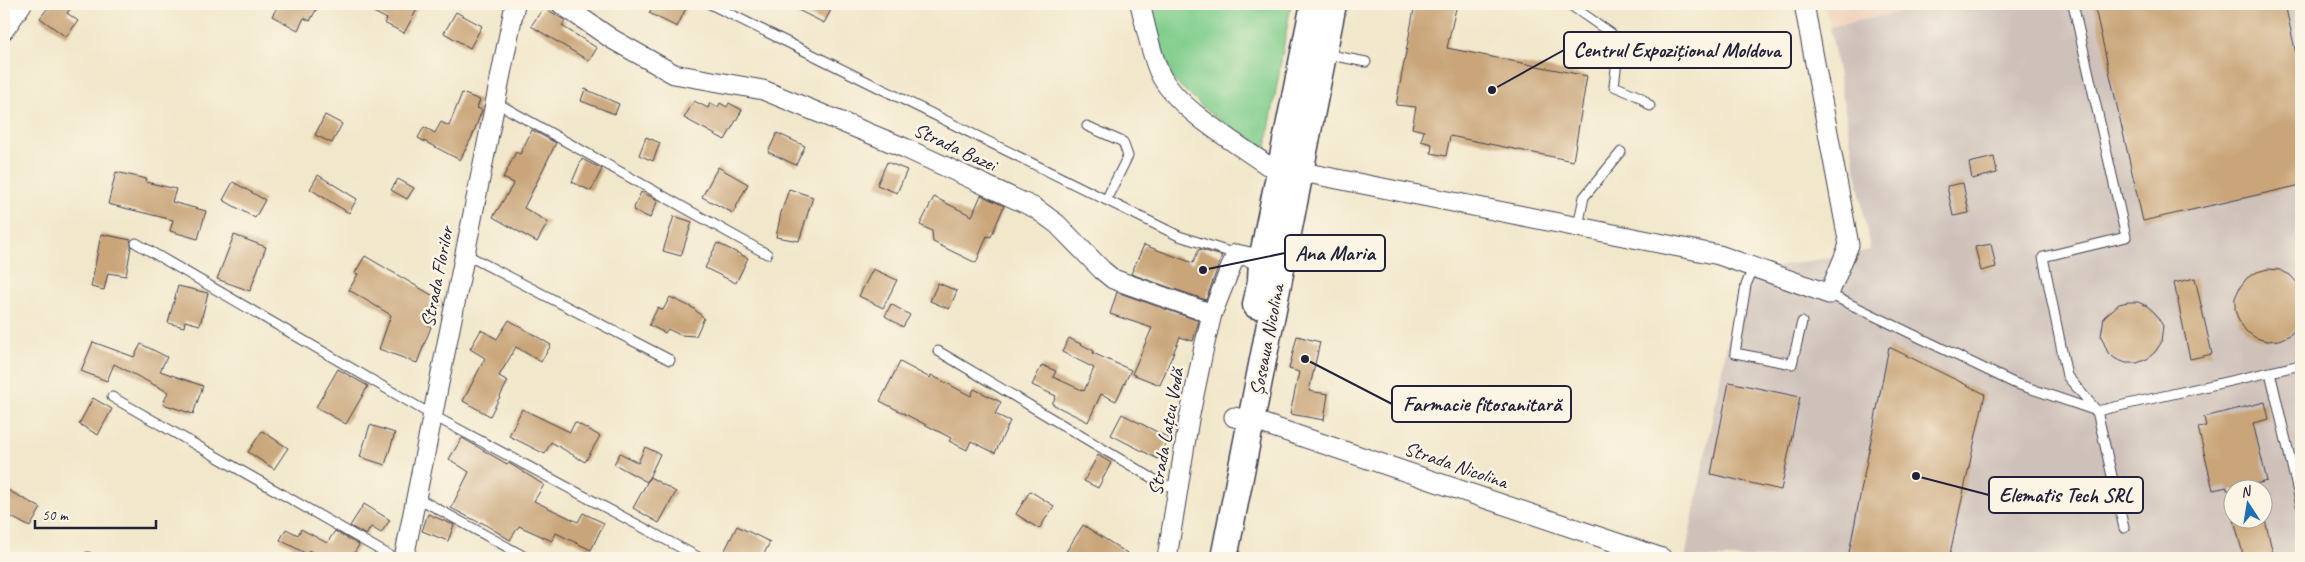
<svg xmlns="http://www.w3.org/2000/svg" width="2305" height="562" font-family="Caveat,sans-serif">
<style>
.built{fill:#f1d5bd}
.industrial{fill:#cec1ba;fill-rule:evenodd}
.green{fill:#81ce8d;stroke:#527864}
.building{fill:#c9a579}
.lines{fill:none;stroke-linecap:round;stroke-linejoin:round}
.lane-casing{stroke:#414051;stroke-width:11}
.street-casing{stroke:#414051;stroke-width:21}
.secondary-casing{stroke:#414051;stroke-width:29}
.lane{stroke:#fff;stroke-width:9}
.street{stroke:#fff;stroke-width:19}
.secondary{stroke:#fff;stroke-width:26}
.labels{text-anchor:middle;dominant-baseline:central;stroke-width:5;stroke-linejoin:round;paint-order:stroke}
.street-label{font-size:20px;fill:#22223b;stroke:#fcf5e5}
.leader{fill:none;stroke:#22223b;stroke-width:2}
.callout-dot{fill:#22223b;stroke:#fcf5e5;stroke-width:2}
.callout{fill:#fcf5e5;stroke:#22223b;stroke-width:2}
.callout-label{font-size:21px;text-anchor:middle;font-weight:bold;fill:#22223b}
</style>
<rect width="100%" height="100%" fill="#fcf5e5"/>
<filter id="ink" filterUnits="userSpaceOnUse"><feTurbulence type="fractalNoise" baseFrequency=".02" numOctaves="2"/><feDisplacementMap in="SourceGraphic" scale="10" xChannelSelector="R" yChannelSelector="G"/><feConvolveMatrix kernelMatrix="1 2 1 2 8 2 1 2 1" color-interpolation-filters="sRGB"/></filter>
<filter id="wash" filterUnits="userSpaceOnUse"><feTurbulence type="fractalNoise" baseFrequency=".0096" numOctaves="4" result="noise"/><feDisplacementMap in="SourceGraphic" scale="20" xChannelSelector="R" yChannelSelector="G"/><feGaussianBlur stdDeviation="1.12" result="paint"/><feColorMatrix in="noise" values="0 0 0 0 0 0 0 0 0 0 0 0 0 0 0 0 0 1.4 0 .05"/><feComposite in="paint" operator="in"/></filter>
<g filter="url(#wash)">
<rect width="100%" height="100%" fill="#f1e7cb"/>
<path class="built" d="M1825 4H1936L1830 27Z"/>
<path class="industrial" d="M1936 4H2301V558H1685L1741 273 1870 250 1830 27ZM2232 490H2262V520H2232Z"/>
<path class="green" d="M1148 4H1291L1265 153 1207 111 1169 76Z"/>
<g id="blocks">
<path class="building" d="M51 4H74L67 13 78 21 66 37 40 18Z
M279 4H310L317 8 310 21 304 18 298 30 272 16Z
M358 4H420L404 33 384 23 387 19Z
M654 4H688L677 27 649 13Z
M786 4H834L824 23Z
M1415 4H1457L1447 48 1587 76 1573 161 1450 136 1446 156 1431 153 1432 144 1421 141 1424 131 1412 128 1416 107 1396 105Z
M2094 4H2285L2301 77V185L2143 221Z
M544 7 565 21 562 26 597 48 589 61 531 26Z
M456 12 482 26 470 48 444 33Z
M585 89 619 104 615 114 581 101Z
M462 93 480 100 477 108 482 110 472 137 460 160 418 138 424 127 435 133 441 122 449 126Z
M694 101 708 108 710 103 718 107 720 103 727 107 729 103 742 110 725 140 684 118Z
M325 115 342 124 332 143 315 135Z
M532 130 556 143 524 208 548 222 537 242 493 217 514 183 503 178 516 152 520 154Z
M777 133 805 146 796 165 768 152Z
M646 137 660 143 653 161 639 155Z
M1994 157 1997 173 1972 179 1969 163Z
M582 159 602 169 591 191 572 182Z
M887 162 907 170 897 193 877 185Z
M718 167 748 184 733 213 702 197Z
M116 172 147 179 146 182 176 189 172 202 206 211 198 239 170 231 173 220 108 204Z
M318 175 357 199 349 213 310 189Z
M398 179 414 188 407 199 391 190Z
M233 182 265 200 255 218 223 200Z
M1963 183 1969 213 1953 216 1947 186Z
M789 189 813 197 799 241 776 237 781 213Z
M641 192 658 200 650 218 633 210Z
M981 195 1004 206 991 237 987 236 976 263 933 242 932 231 920 225 934 197 972 216Z
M674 216 692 222 681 256 663 251Z
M101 234 131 240V247L126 276 108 273 104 290 91 287Z
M234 235 266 247 250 291 217 279Z
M717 243 748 258 736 283 705 268Z
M1991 244 1996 267 1981 271 1975 247Z
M1144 245 1193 263 1199 249 1222 256 1206 300 1131 274Z
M365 256 442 301 428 325 431 327 417 363 379 349 391 315 349 290 358 274 355 273Z
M873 269 897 280 883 308 859 296Z
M2268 269 2280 270 2290 275 2301 287V323L2290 335 2279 340 2267 341 2256 338 2246 331 2239 321 2235 310V298L2240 287 2247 278 2257 272Z
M2195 278 2212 354 2190 359 2174 283Z
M938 283 957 291 949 309 930 301Z
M178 286 208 293 200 325 185 321 184 327 168 323Z
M1117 292 1199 321 1193 341 1180 337 1160 385 1132 374 1152 328 1110 314Z
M670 297 693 308 704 318 696 336 680 335 668 329 665 333 649 325 658 307 663 310Z
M2128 302H2138L2147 306 2155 313 2163 326 2161 343 2155 352 2147 359 2137 363H2126L2116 359 2108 353 2101 336 2104 317 2119 304Z
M891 304 910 315 903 327 885 316Z
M509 320 551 345 541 362 516 347 499 376 508 381 490 416 463 401 485 358 470 349 481 330 497 339Z
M1297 336 1320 342 1309 391 1328 394 1324 420 1290 414 1299 372 1289 369Z
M1069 338 1094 351 1093 353 1131 370 1116 401 1101 394 1088 422 1052 404 1056 396 1032 385 1042 365 1056 371 1053 377 1084 391 1094 368 1062 352Z
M93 342 134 357 141 344 167 357 160 371 203 386 193 414 163 404 168 392 114 364 107 381 81 371Z
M1889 347 1985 394 1949 558H1848Z
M900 362 930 378 931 375 971 396 974 389 1001 402 995 414 1010 421 995 453 971 441 967 450 949 441 951 438 880 401Z
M338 369 368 386 346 424 316 407Z
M1729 382 1800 397 1781 490 1711 474Z
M93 398 112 409 98 435 79 424Z
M2265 402 2269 419 2253 423 2267 481 2256 484 2258 490H2227V487L2213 490 2198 427 2206 426 2204 417Z
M522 409 570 432 575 422 600 436 585 462 551 442 545 454 509 436Z
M1122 414 1169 438 1158 459 1111 435Z
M370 425 395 433 385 465 360 457Z
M262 431 288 448 274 469 248 452Z
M462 438 507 464 508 463 512 465 544 485 534 501 578 522 583 513 604 523 591 550 556 533 552 541 519 526 510 540 481 522 480 523 451 508 469 472 449 459Z
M645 447 660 454 647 482 614 464 620 453 638 463Z
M1098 455 1111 463 1098 488 1084 481Z
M650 477 676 492 659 523 633 508Z
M4 488 41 508 30 527 4 513Z
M1030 491 1054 506 1039 529 1016 514Z
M364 504 390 520 381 533 371 527 366 535 350 526Z
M428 514 454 525 448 541 422 531Z
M2234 520H2265L2274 558H2244Z
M1083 525 1135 558H1062Z
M737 526 770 542 762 558H733L723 554Z
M286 529 298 535 301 529 327 543 335 531 359 545 351 558H322L309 550 307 554 280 540Z"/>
</g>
</g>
<g filter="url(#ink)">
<use href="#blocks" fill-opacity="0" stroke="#414051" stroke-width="1"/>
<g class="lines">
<defs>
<path id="lane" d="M710 4 1179 236 1236 254
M1569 4 1612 34 1618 52 1614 86 1640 97 1650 106
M2073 4 2126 237 2043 257 2067 376 2097 411 2124 528
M1325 54 1366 62
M495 102 767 254
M1087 126 1123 142 1128 156 1106 200
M1578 226 1584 197 1621 152
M136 243 432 415 700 558
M465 254 670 360
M1754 266 1746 285 1735 353 1792 364 1802 322
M1829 294 2014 383 2097 411 2301 365
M938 351 1162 484 1179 488
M2270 372 2301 505
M112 397 394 558
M416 497 527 558
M88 557 90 558"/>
<path id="street" d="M561 4 612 39 674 74 763 90 905 148 1035 208 1057 224 1102 270 1113 279 1212 314
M1140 4C1146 26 1150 52 1160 74 1176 108 1236 143 1267 165L1719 255 1829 294 1849 245 1804 4
M4 30 22 4
M1234 417 1264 424 1662 558
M404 558 515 4
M1167 558 1189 419 1204 347 1212 314 1236 254 1273 262"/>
<path id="secondary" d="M1256 305 1261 281 1262 260 1314 4
M1224 558 1333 4"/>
</defs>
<use href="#lane" class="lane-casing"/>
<use href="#street" class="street-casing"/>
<use href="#secondary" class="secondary-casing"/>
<use href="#lane" class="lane"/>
<use href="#street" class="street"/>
<use href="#secondary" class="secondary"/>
</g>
</g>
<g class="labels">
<g class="street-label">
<text transform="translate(955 147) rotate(25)">Strada Bazei</text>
<text transform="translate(437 277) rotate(-79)">Strada Florilor</text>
<text transform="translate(1267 340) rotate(-79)">Șoseaua Nicolina</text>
<text transform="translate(1166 432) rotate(-80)">Strada Lațcu Vodă</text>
<text transform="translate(1456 465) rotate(19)">Strada Nicolina</text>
</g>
</g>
<path class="leader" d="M1492 90L1564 50M1203 270L1285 253M1305 359L1392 404M1916 476L1989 495"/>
<g class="callout-dot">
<circle cx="1492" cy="90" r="5"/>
<circle cx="1203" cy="270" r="5"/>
<circle cx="1305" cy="359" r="5"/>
<circle cx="1916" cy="476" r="5"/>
</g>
<g class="callout">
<rect x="1564" y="32" width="227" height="36" rx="5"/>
<rect x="1285" y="235" width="100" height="36" rx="5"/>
<rect x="1392" y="386" width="179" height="36" rx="5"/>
<rect x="1989" y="477" width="154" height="36" rx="5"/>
</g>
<g class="callout-label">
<text x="1677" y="57">Centrul Expozițional Moldova</text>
<text x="1335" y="260">Ana Maria</text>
<text x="1482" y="411">Farmacie fitosanitară</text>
<text x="2066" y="502">Elematis Tech SRL</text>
</g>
<rect width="2305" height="562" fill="none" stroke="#fcf5e5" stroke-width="20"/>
<g transform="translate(2248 504) rotate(348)"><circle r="24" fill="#fcf5e5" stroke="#a5a1a1"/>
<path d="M0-4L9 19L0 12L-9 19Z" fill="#1f6fb2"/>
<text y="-8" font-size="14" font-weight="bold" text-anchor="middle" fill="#22223b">N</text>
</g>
<path d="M35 520v8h121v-8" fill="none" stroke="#22223b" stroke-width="2.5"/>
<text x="42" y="520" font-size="15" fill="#22223b" stroke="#fcf5e5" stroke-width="4" paint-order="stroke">50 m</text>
</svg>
